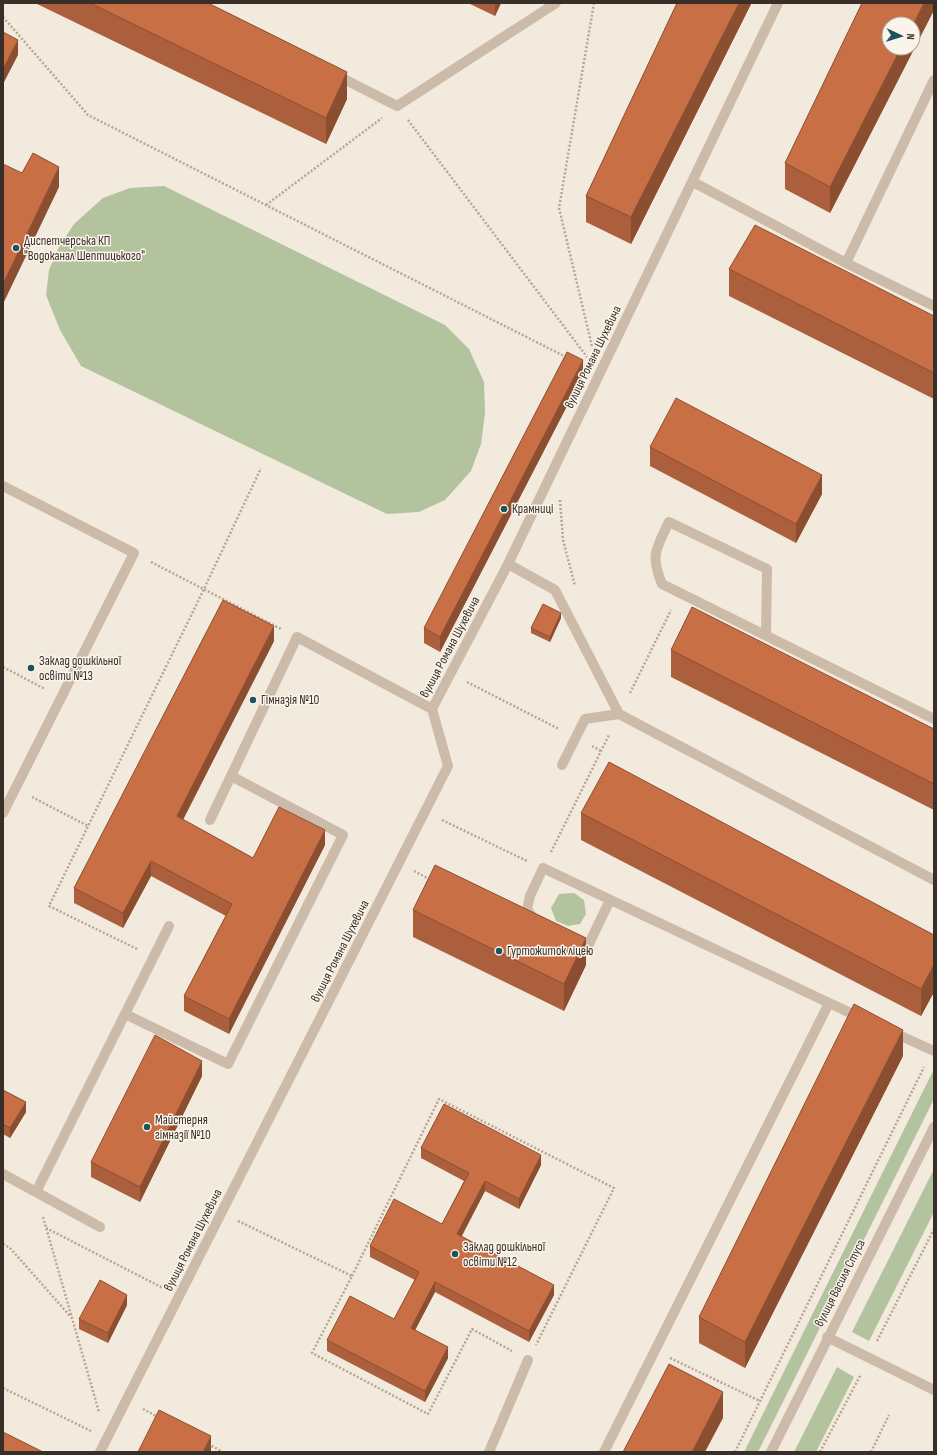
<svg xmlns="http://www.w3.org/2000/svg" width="937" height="1455" font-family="'Sofia Sans Condensed',sans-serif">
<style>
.green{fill:#b3c39d}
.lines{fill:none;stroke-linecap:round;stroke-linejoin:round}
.path{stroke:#b8a593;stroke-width:2.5;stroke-dasharray:2 2;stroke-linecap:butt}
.minor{stroke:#ccbba9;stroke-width:10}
.wall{fill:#ac5f3c}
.shaded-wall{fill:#8c4e31}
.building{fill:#c86f46;stroke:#8c4e31}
.poi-dot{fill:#1d535b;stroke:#faf4ea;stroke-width:1.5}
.labels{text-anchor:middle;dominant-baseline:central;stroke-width:3;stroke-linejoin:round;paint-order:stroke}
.poi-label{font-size:13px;fill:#392f29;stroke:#faf4ea;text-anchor:start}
.street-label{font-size:13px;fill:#392f29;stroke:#faf4ea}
</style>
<rect width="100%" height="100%" fill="#f3eade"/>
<path class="green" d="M164 186 445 325 469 349 484 382 485 413 481 444 471 471 445 500 419 512 387 514 81 366 60 330 46 295 49 270 59 247 74 224 103 198 130 188Z
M574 893 584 900 586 914 580 924 568 926 556 921 551 908 559 894Z
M934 1069V1099L758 1452H744Z
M934 1169V1212L869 1341 852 1332Z
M837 1367 854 1377 816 1452H794Z"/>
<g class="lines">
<path class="path" d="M3 17 88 115 568 358
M408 120 587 357
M266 205 382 118
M592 346 559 208 594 3
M560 500 563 540 575 586
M151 562 281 629
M3 667 45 689
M467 682 559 729
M630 693 671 610
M592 746 601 751
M32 797 88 826
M442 820 527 861
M551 852 609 735
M414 871 431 880
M137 949 49 906 204 589 261 468
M43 1217 99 1412
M238 1221 352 1276 312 1353 428 1414 472 1329 512 1351
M46 1228 163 1288
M3 1244 10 1248 70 1316
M352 1276 439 1099 614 1188 536 1345
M877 1341 934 1229
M670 1358 760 1401
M3 1388 91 1431
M143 1409 158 1417
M208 1444 223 1452
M735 1452 924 1067
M820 1452 861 1374
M871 1452 889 1415"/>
<path class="minor" d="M336 75 397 106 556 3
M693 182 846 263 934 306
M846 263 934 80
M3 486 134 553 3 813
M508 564 555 590 619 714 934 880
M766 635 767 569 669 522C656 549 650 555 662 584L934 719
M562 765 585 719 619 714
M231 776 297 637 432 709
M535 921 527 909 530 896 543 868 861 1018
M575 940 588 946 610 900
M125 1014 228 1064 343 835 231 776 210 820
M892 1032 934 1051
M3 1174 100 1227
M36 1192 169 926
M827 1337 934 1390
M100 1452 448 766 432 709 508 564 778 3
M489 1452 528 1360
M604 1452 829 1003
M771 1452 934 1127"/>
</g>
<path class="wall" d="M35 3H208L347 99 326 144Z
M468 3H501L495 16Z
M751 3V4L631 244 586 222V196Z
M934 3V10L830 213 785 189V163Z
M729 269 934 316V399L729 296Z
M583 375 440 652 424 643V628Z
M650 447 822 494 796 543 650 466Z
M561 618 550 642 531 633V628Z
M274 641 183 820 253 858 325 845 229 1034 184 1011V996L226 916 151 876 123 928 74 903V888Z
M671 650 934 729V810L671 677Z
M581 813 934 935V992L921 1016 581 840Z
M413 910 586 965 564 1011 413 937Z
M903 1056 745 1368 699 1343V1317Z
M202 1076 140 1202 91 1177V1162Z
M3 1090 26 1112 10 1138 3 1134Z
M421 1148 541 1165 519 1209 485 1191 462 1236 554 1295 529 1342 435 1292 415 1330 448 1358 425 1402 327 1351V1340L394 1319 415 1280 370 1257V1246L442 1224 464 1181 421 1158Z
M127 1305 108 1343 79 1329V1319Z"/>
<path class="shaded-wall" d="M495 3H501L495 16Z
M739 3H751V4L631 244V217Z
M924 3H934V10L830 213V187L901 48H913V25Z
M18 40V55L3 84V69Z
M347 72V99L326 144V118Z
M59 167V187L3 304V284Z
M583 360V375L440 652V637Z
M822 475V494L796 543V524Z
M561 613V618L550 642V637Z
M274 626V641L177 831V816Z
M325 830V845L229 1034V1019Z
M151 861V876L123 928V913Z
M586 938V965L564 1011V984Z
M934 965V992L921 1016V989Z
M903 1030V1056L745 1368V1342Z
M202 1061V1076L140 1202V1187Z
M26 1102V1112L10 1138V1128Z
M541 1155V1165L519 1209V1199Z
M485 1181V1191L457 1244V1234Z
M435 1282V1292L411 1338V1328Z
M554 1285V1295L529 1342V1331Z
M127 1295V1305L108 1343V1333Z
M448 1347V1358L425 1402V1391Z
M723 1392V1418L705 1452H692Z
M211 1436V1452H203Z"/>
<path class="building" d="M90 3H208L347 72 326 118Z
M677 3H739L631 217 586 196Z
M862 3H924L913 25V24H889V48H901L830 187 785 163Z
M3 32 18 40 3 69Z
M33 153 59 167 3 284V164L22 173Z
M755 225 934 316V373L729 269Z
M567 352 583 360 440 637 424 628Z
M676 398 822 475 796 524 650 447Z
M223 600 274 626 177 816 253 858 279 807 325 830 229 1019 184 996 232 904 151 861 123 913 74 888Z
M543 604 561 613 550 637 531 628Z
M692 607 934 729V784L671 650Z
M609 762 934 935V965L921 989 581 813Z
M435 865 586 938 564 984 413 910Z
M854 1004 903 1030 745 1342 699 1317Z
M155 1035 202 1061 140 1187 91 1162Z
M3 1090 26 1102 10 1128 3 1124Z
M444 1104 541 1155 519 1199 485 1181 457 1234 554 1285 529 1331 435 1282 411 1328 448 1347 425 1391 327 1340 350 1296 394 1319 419 1272 370 1246 394 1199 442 1224 469 1173 421 1148Z
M100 1280 127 1295 108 1333 79 1319Z
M669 1364 723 1392 692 1452H623Z
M159 1410 211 1436 203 1452H138Z
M3 1432 43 1452H3Z"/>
<g class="poi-dot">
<circle cx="16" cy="248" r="4"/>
<circle cx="504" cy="509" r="4"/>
<circle cx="31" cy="668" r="4"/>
<circle cx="253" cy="700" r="4"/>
<circle cx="499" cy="951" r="4"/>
<circle cx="147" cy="1127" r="4"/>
<circle cx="455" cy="1254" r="4"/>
</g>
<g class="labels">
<g class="poi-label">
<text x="24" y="241">Диспетчерська КП<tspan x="24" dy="15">"Водоканал Шептицького"</tspan></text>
<text x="512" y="509">Крамниці</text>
<text x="39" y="661">Заклад дошкільної<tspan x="39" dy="15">освіти №13</tspan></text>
<text x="261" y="700">Гімназія №10</text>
<text x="507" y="951">Гуртожиток ліцею</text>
<text x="155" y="1120">Майстерня<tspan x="155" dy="15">гімназії №10</tspan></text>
<text x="463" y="1247">Заклад дошкільної<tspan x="463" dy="15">освіти №12</tspan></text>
</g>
<g class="street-label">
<text transform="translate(593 357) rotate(-64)">вулиця Романа Шухевича</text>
<text transform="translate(450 647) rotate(-62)">вулиця Романа Шухевича</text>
<text transform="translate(340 951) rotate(-63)">вулиця Романа Шухевича</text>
<text transform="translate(193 1240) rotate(-63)">вулиця Романа Шухевича</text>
<text transform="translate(840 1283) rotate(-63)">вулиця Василя Стуса</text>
</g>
</g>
<rect width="937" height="1455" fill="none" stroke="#392f29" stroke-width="8"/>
<g transform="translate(901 36) rotate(94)"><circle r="19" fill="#faf4ea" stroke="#ada59d"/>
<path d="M0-3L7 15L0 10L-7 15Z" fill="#1d535b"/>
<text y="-6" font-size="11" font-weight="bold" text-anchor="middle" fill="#392f29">N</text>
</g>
</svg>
